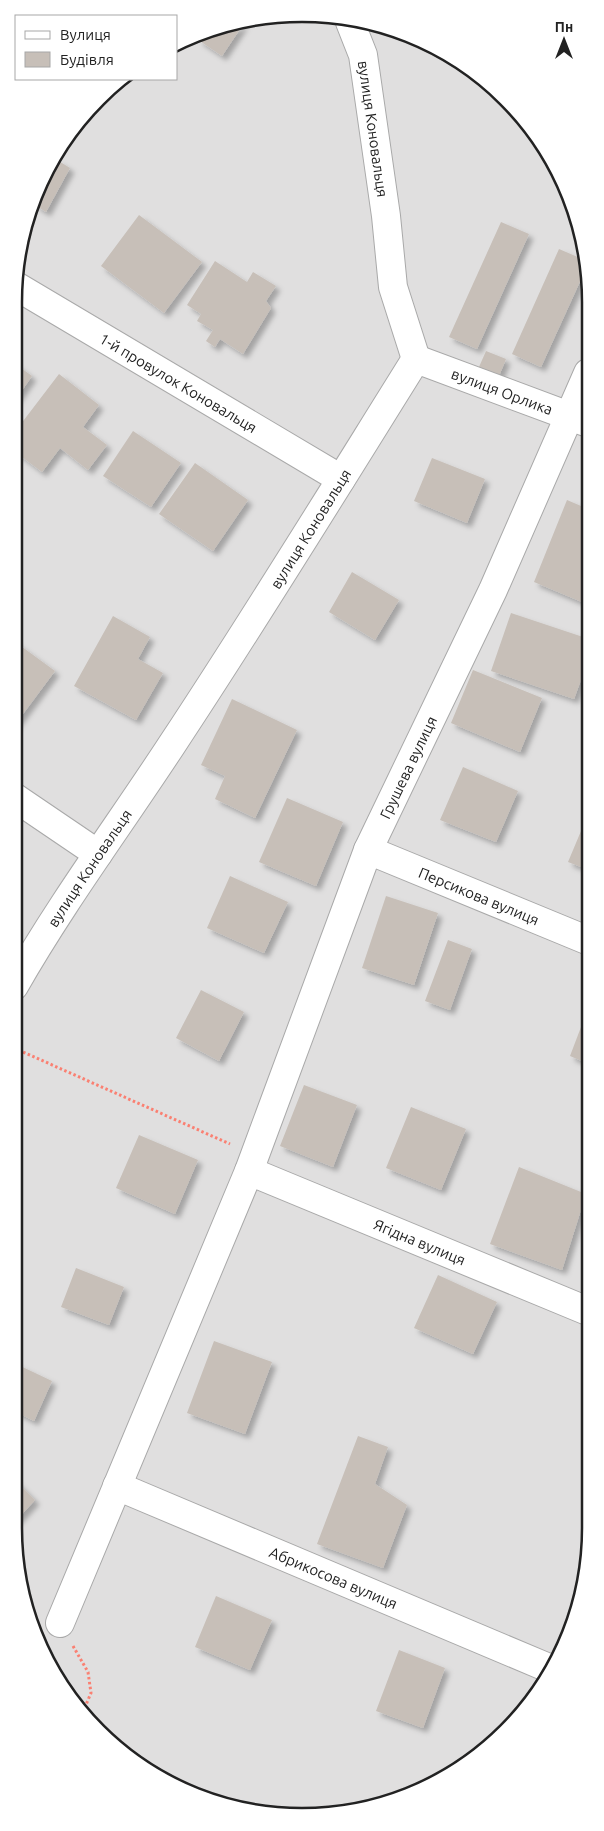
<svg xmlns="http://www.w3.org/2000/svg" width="604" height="1831" font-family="Ubuntu,sans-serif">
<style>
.residential{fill:#e0dfdf}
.building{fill:#c7bfb8;filter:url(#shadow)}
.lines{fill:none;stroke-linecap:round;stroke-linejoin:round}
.minor-casing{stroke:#a9a9a9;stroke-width:30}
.path{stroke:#fa8072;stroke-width:3;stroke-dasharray:2.5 2.5;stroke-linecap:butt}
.minor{stroke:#fff;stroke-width:28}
.labels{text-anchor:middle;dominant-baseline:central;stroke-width:4.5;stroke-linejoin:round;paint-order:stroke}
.street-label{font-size:15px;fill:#222;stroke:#fff}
.rim{fill:none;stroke:#222;stroke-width:2.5}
</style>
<defs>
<filter id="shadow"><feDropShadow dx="4.5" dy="4.5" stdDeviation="2.5" flood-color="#0004"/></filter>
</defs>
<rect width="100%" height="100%" fill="#f2efe9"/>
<path class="residential" d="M264 16 376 24 446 53 519 112 568 191 588 265 590 1529 580 1603 542 1689 462 1769 376 1807 265 1815 174 1787 85 1719 36 1639 14 1529V302L24 228 73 127 128 79H176V46Z"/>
<path class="building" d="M244 23 222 56 197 39Z
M57 160 70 168 46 212 35 205Z
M139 215 202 262 164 313 101 266Z
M501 222 529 234 477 349 449 337Z
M559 249 587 261 588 264 541 367 512 354Z
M215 261 247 282 253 272 276 286 266 301 271 308 243 354 220 339 215 347 206 341 213 330 197 321 201 314 187 305Z
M486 351 506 359 499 376 479 367Z
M14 363 32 376 14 402Z
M59 374 99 405 83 427 107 445 88 470 60 448 42 472 14 451V433Z
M133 431 181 463 151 507 103 476Z
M432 458 485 479 467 523 414 501Z
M195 463 248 500 213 551 159 514Z
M567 500 588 509V585L582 602 534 582Z
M352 572 399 600 375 640 329 612Z
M511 613 589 639V658L574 699 491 671Z
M113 616 150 637 138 659 163 673 136 720 74 686Z
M14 641 55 671 14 726Z
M473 670 542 698 520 752 451 723Z
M232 699 297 730 255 818 215 799 225 776 201 765Z
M463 767 518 791 496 842 440 820Z
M287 798 343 822 316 886 259 862Z
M589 812V870L568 862Z
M230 876 288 902 264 953 207 928Z
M386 896 438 913 414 985 362 968Z
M448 940 472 949 450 1010 425 1001Z
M201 990 244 1012 219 1061 176 1038Z
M589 1006V1064L570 1056Z
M304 1085 357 1105 333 1167 280 1146Z
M411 1107 466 1129 441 1190 386 1168Z
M139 1135 198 1160 175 1214 116 1188Z
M519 1167 586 1194 562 1270 490 1244Z
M76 1268 124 1287 109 1325 61 1307Z
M438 1275 497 1302 473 1354 414 1328Z
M214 1341 272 1362 245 1434 187 1413Z
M14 1363 52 1381 34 1421 14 1411Z
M358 1436 388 1447 375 1484 407 1505 383 1568 317 1544Z
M14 1479 35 1500 14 1523Z
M216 1596 272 1620 250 1670 195 1647Z
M399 1650 445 1668 423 1728 376 1711Z"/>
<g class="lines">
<defs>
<g id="minor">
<path id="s1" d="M350 22 363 55 386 216 393 287 416 359"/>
<path id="s2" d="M16 286 341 479"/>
<path id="s3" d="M416 359 588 423"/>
<path d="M14 797 98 854"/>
<path id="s4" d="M368 850 589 941"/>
<path id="s5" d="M14 986C62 902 120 824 173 743 257 616 336 487 416 359"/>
<path id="s6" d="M249 1171 590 1312"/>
<path id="s7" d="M117 1486 551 1669"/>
<path id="s8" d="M60 1623 249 1171 368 850 493 590 588 373"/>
</g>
</defs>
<use href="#minor" class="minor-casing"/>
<path class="path" d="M14 1048 230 1144
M73 1646 88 1672 91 1693 82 1714"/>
<use href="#minor" class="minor"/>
</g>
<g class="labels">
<g class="street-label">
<text stroke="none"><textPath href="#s1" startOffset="110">вулиця Коновальця</textPath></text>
<text stroke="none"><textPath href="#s2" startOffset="189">1-й провулок Коновальця</textPath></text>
<text stroke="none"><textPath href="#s3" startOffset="92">вулиця Орлика</textPath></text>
<text stroke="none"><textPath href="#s5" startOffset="545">вулиця Коновальця</textPath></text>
<text stroke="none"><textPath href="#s8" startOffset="924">Грушева вулиця</textPath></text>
<text stroke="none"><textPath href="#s5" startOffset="140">вулиця Коновальця</textPath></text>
<text stroke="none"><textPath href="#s4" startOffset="120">Персикова вулиця</textPath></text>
<text stroke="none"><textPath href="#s6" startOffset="185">Ягідна вулиця</textPath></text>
<text stroke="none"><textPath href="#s7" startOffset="235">Абрикосова вулиця</textPath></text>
</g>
</g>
<path d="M0 0H604V1831H0ZM302 22H302A280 280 0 0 1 582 302V1528A280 280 0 0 1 302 1808H302A280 280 0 0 1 22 1528V302A280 280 0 0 1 302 22Z" fill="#fff" fill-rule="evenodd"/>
<path class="rim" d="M302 22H302A280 280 0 0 1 582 302V1528A280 280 0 0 1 302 1808H302A280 280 0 0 1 22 1528V302A280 280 0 0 1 302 22Z"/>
<rect x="15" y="15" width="162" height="65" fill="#ffffff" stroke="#a7a7a7"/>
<rect x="25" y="31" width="25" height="8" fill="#ffffff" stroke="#a7a7a7"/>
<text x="60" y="40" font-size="15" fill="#222222">Вулиця</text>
<rect x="25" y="52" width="25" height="15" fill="#c7bfb8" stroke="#a7a7a7"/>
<text x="60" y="65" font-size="15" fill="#222222">Будівля</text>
<g transform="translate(564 40)" stroke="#ffffff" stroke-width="4" paint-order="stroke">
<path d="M0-4L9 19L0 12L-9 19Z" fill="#222222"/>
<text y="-8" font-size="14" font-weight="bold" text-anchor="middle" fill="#222222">Пн</text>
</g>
</svg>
